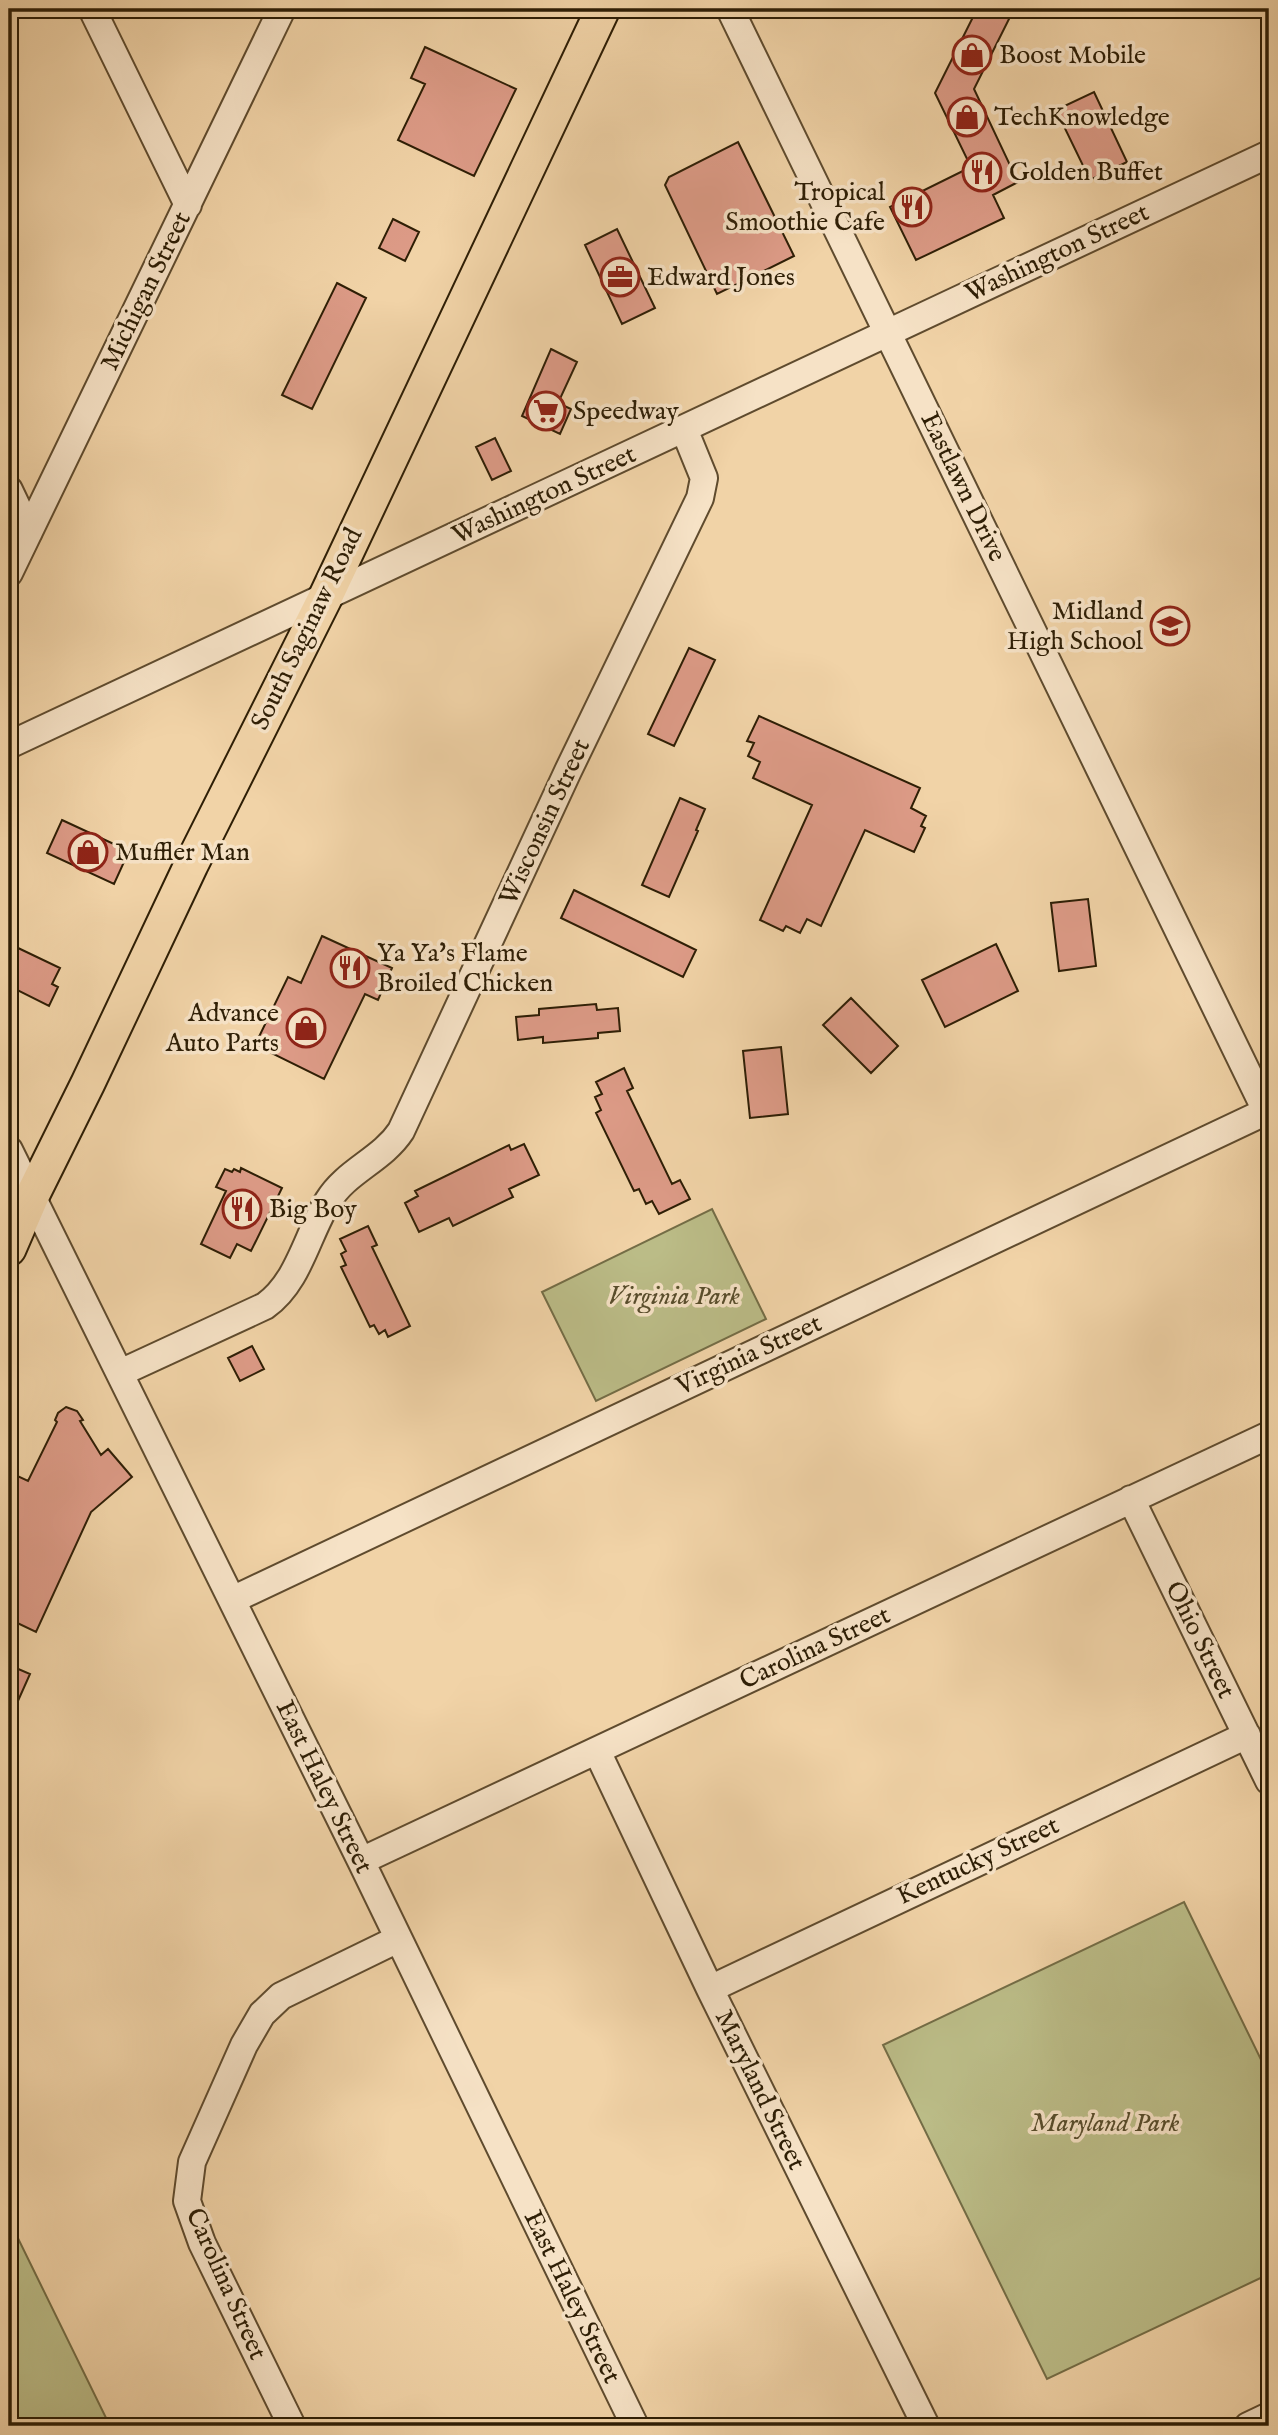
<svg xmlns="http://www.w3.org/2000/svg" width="1278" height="2435" font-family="'IM FELL English',serif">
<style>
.green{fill:#bbbc87;stroke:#746d46;stroke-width:2}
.building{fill:#dd9b87;stroke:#2e1e05;stroke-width:2}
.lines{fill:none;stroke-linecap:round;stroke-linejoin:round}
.minor-casing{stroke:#5f4b2e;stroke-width:30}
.major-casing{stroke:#2e1e05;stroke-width:37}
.minor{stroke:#f6e2c6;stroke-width:26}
.major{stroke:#f1d3a7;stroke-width:33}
.labels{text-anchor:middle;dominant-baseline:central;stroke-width:7;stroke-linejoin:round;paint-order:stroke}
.poi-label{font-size:26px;fill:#2e1e05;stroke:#f6e2c6;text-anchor:start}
.street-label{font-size:26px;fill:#2e1e05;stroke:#f6e2c6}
.park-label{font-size:26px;font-style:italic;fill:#584d2c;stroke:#f6e2c6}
</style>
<rect width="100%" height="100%" fill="#f1d3a7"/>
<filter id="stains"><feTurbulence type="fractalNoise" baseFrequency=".00286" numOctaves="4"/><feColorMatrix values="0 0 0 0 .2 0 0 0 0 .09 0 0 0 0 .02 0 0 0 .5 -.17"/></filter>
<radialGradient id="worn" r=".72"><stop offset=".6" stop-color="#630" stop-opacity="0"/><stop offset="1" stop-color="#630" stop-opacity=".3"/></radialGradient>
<path class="green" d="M712 1209 766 1319 596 1401 542 1292Z
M1184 1902 1269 2076V2274L1047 2379 883 2045Z
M11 2224 110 2426H9V2228Z"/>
<path class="building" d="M977 9H1014L974 89 1018 182 993 195 1004 218 916 260 890 207 971 167 935 93Z
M425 47 516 89 474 176 398 140 425 84 411 78Z
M1094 92 1127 162 1090 180 1056 110Z
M738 142 794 256 717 294 665 185 669 177Z
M393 219 419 232 405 261 379 248Z
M617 229 655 308 622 324 585 245Z
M337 283 366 298 312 409 282 395Z
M551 349 577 362 558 403 571 409 560 434 522 416Z
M495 438 511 471 492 480 476 447Z
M689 648 715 660 674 746 648 734Z
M759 716 920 788 911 808 926 816 921 826 925 828 914 852 865 830 821 926 807 919 800 933 786 926 783 931 760 920 812 805 753 778 760 762 748 756 754 743 747 741Z
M680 798 705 809 696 830 698 831 669 897 642 885Z
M62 820 129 851 114 884 47 853Z
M574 890 696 950 683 977 561 918Z
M1088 899 1096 966 1059 971 1051 903Z
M322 936 392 968 378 1000 365 994 324 1079 255 1045 288 977 301 983Z
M996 944 1018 991 945 1027 922 980Z
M16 947 60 968 52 984 58 987 49 1006 9 986V961Z
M851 998 898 1046 871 1073 823 1025Z
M596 1004 597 1010 618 1008 620 1031 598 1033V1038L543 1043V1037L518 1040 516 1017 539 1015V1009Z
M781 1047 788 1114 750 1118 743 1051Z
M624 1068 633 1088 627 1091 672 1184 680 1180 690 1199 659 1214 652 1201 646 1204 639 1189 634 1191 596 1113 601 1110 595 1097 602 1094 596 1082Z
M524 1144 539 1175 509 1189 513 1197 453 1226 449 1218 419 1232 405 1203 418 1196 415 1191 509 1145 511 1150Z
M241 1168 282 1188 251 1251 237 1244 230 1258 201 1244 226 1191 216 1187 225 1169 232 1172 234 1169 240 1172Z
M368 1226 377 1245 372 1247 410 1326 388 1337 385 1330 379 1334 374 1325 370 1327 341 1267 346 1265 341 1254 346 1251 340 1239Z
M252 1346 264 1369 240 1381 228 1358Z
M66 1407 77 1411 83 1420 80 1421 101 1455 108 1449 132 1477 91 1512 36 1632 9 1619V1472L28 1481 57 1422 55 1420 58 1413Z
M9 1665 30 1674 9 1721Z"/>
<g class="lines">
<defs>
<path id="minor" d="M92 9 188 205
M730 9 1269 1117
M9 490 29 532
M9 573 282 9
M9 745 1269 154
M9 1150 361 1861 635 2426
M120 1373 265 1306C299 1282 307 1235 328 1201 346 1171 382 1160 401 1131L568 771 700 498 704 478 684 429
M1131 1499 1269 1781
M232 1600 1267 1111
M597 1751 710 1989 926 2426
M361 1861 1269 1435
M710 1989 1247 1735
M292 2426 202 2243 187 2201 192 2162 244 2045 262 2014 281 1996 398 1939
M1248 2426 1269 2416"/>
<path id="major" d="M9 1249 32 1196 88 1083 191 865 325 598 603 9"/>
</defs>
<use href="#minor" class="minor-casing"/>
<use href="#major" class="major-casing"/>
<use href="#minor" class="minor"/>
<use href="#major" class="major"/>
</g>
<defs>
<symbol id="shop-ring" viewBox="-11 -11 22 22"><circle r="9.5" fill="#f6e2c6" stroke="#8f2418" stroke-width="1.5"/><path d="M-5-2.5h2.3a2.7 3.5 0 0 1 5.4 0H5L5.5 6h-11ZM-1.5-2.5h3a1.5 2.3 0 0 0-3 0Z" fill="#8f2418"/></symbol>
<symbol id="restaurant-ring" viewBox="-11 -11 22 22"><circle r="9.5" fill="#f6e2c6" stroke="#8f2418" stroke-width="1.5"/><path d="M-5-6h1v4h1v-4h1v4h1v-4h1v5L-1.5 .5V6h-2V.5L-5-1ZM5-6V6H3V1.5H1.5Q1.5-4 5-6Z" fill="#8f2418"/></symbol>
<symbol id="office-ring" viewBox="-11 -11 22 22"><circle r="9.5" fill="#f6e2c6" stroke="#8f2418" stroke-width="1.5"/><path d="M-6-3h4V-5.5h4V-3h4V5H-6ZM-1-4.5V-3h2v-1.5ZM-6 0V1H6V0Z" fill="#8f2418"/></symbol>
<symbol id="supermarket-ring" viewBox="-11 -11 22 22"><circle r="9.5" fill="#f6e2c6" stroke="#8f2418" stroke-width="1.5"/><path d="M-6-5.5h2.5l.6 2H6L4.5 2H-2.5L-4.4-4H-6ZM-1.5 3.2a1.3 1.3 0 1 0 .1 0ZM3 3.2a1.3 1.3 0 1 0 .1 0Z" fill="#8f2418"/></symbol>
<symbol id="school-ring" viewBox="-11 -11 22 22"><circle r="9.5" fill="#f6e2c6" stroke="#8f2418" stroke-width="1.5"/><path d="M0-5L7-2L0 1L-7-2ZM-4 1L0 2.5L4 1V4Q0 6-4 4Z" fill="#8f2418"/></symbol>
</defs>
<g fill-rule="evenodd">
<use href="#shop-ring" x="950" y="33" width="44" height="44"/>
<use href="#shop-ring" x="945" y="95" width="44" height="44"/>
<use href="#restaurant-ring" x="960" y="150" width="44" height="44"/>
<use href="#restaurant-ring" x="890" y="185" width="44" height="44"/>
<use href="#office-ring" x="598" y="255" width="44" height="44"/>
<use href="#supermarket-ring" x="524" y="389" width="44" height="44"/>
<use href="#school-ring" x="1148" y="604" width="44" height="44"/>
<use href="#shop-ring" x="66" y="830" width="44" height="44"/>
<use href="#restaurant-ring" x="328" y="946" width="44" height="44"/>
<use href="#shop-ring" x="284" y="1006" width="44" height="44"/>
<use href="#restaurant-ring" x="220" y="1187" width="44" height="44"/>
</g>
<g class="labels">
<g class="poi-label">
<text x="999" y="55">Boost Mobile</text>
<text x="994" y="117">TechKnowledge</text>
<text x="1009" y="172">Golden Buffet</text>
<text x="885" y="192" text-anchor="end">Tropical<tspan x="885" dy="30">Smoothie Cafe</tspan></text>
<text x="647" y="277">Edward Jones</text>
<text x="573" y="411">Speedway</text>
<text x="1143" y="611" text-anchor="end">Midland<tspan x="1143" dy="30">High School</tspan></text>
<text x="115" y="852">Muffler Man</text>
<text x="377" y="953">Ya Ya's Flame<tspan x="377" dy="30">Broiled Chicken</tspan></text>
<text x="279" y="1013" text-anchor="end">Advance<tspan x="279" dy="30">Auto Parts</tspan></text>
<text x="269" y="1209">Big Boy</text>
</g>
<g class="street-label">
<text transform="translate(1057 253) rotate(-25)">Washington Street</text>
<text transform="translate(146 291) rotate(-64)">Michigan Street</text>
<text transform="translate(963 487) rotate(64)">Eastlawn Drive</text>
<text transform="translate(544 495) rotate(-25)">Washington Street</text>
<text transform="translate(307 629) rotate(-64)">South Saginaw Road</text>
<text transform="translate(545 822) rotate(-65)">Wisconsin Street</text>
<text transform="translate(749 1355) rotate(-25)">Virginia Street</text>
<text transform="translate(1200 1640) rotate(64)">Ohio Street</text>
<text transform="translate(815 1648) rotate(-25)">Carolina Street</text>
<text transform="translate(324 1787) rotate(64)">East Haley Street</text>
<text transform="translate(978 1861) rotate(-25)">Kentucky Street</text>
<text transform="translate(760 2090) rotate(64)">Maryland Street</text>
<text transform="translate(226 2284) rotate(66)">Carolina Street</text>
<text transform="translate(572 2297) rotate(64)">East Haley Street</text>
</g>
<g class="park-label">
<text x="674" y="1296">Virginia Park</text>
<text x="1105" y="2123">Maryland Park</text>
</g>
</g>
<rect width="1278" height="2435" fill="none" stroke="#f1d3a7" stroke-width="35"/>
<rect x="10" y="10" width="1257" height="2414" fill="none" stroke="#2e1e05" stroke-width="3.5"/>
<rect x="18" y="18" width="1243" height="2400" fill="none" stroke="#2e1e05" stroke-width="2"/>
<rect width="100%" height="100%" filter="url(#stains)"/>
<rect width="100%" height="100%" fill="url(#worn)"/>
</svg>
